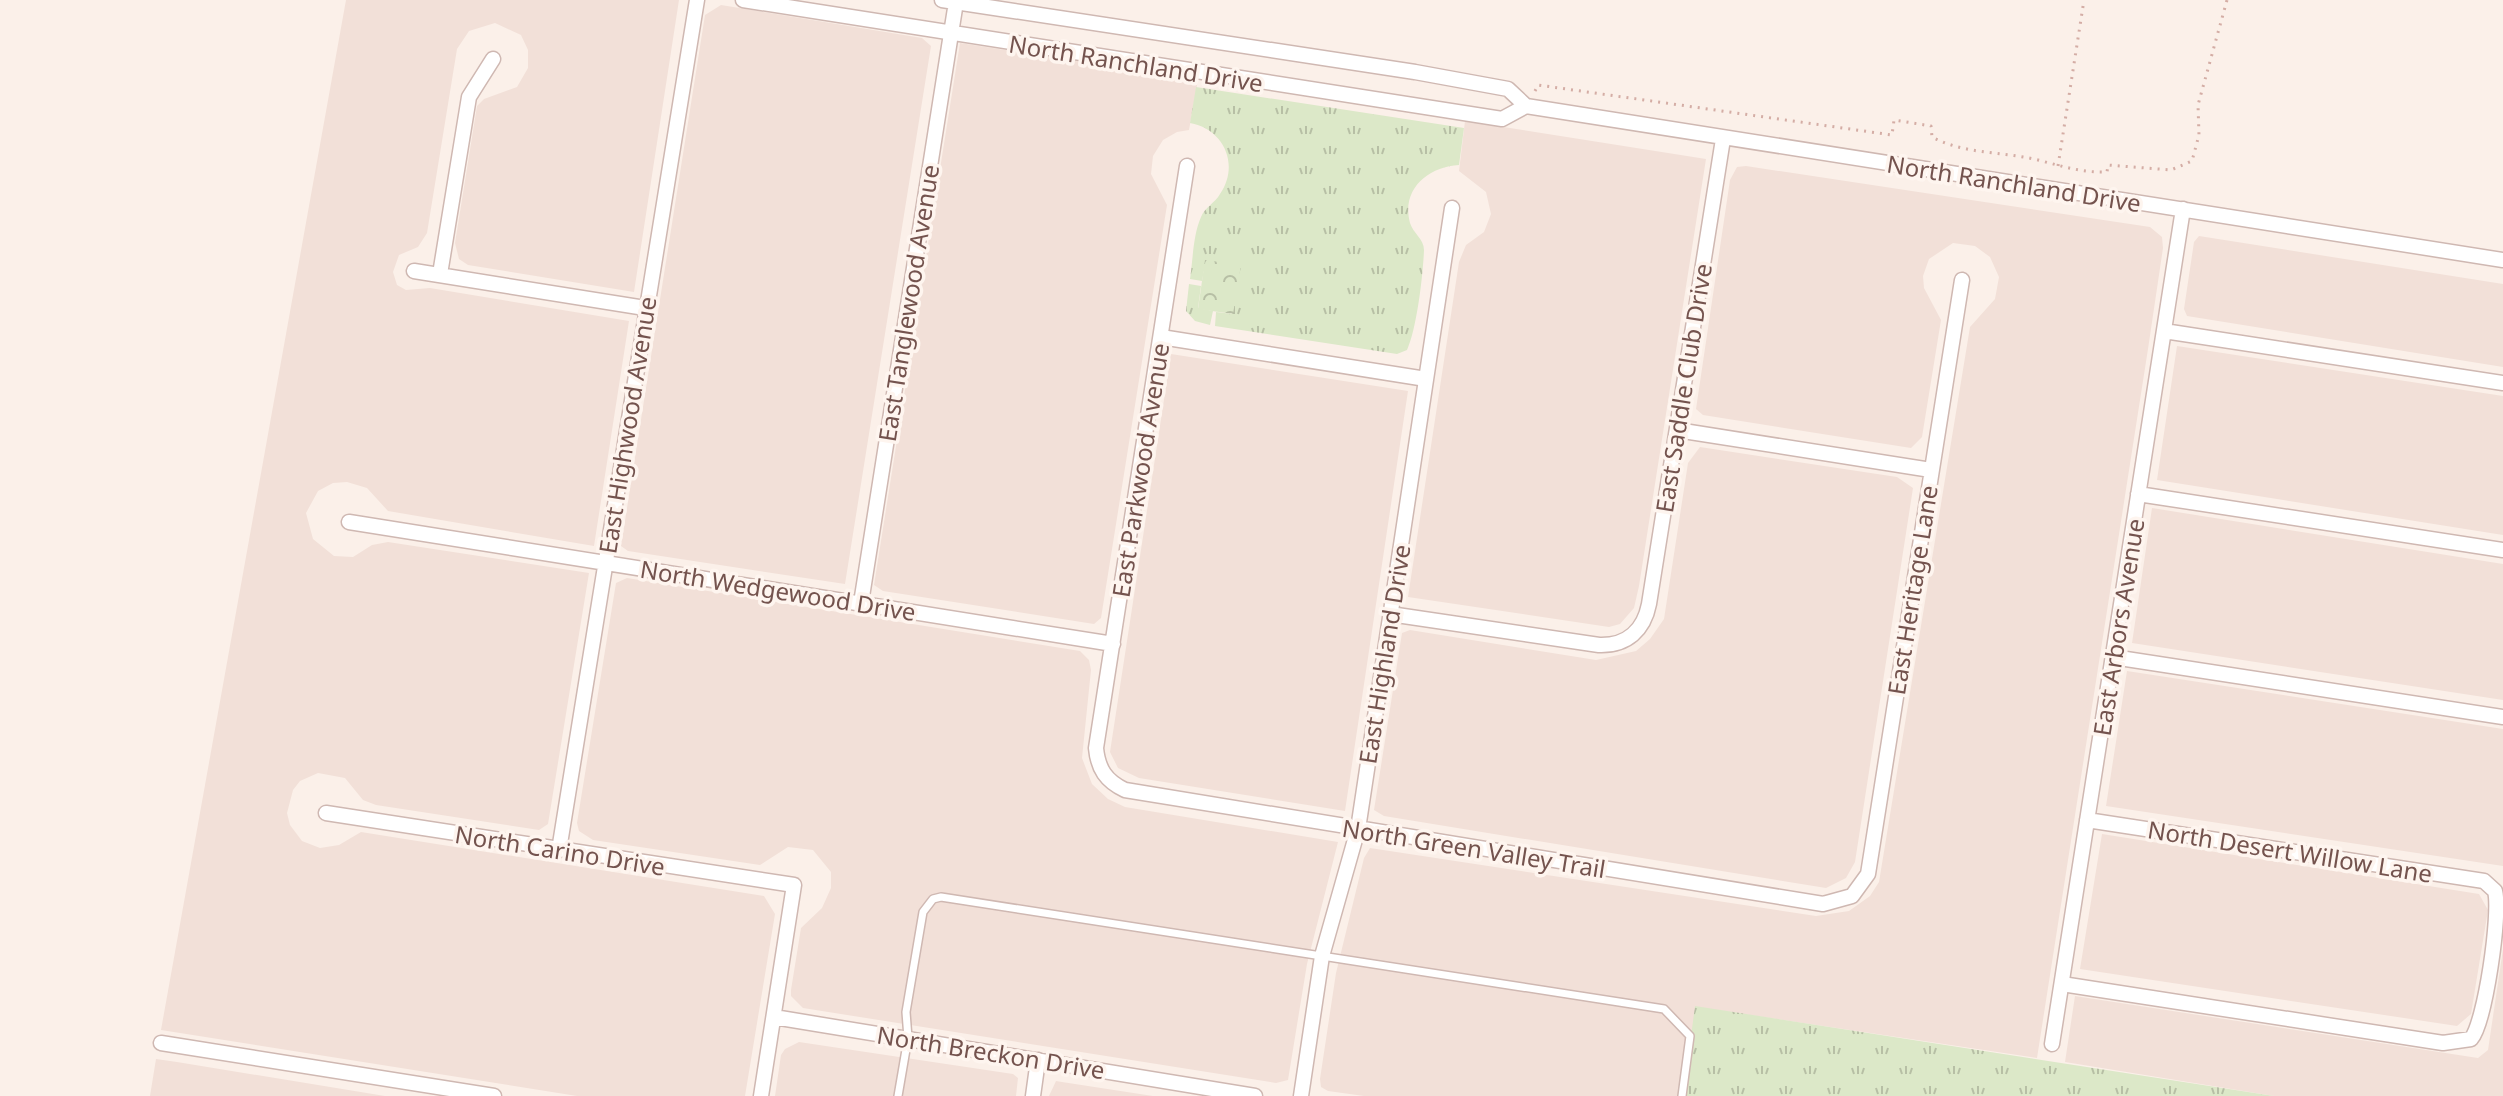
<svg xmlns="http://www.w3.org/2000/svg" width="2503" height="1096" font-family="'Noto Sans',sans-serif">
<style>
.residential{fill:#f2e0d8}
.grass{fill:url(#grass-tufts)}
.forest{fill:url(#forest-crowns)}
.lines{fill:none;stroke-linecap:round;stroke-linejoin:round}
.service-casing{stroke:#cfb8b2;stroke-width:10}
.minor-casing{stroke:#cfb8b2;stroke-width:17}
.path{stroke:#d4ada5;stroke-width:3;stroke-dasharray:2 6;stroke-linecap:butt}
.service{stroke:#fff;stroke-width:7}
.minor{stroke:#fff;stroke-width:14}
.labels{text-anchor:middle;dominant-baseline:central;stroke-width:7;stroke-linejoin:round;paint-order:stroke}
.street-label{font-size:24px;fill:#74534e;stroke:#fef5ef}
</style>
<defs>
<pattern id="grass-tufts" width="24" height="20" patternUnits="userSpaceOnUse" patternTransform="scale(2)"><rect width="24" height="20" fill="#dce8c8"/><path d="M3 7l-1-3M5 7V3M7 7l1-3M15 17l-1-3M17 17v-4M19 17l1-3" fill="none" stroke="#b7bfa5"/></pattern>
<pattern id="forest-crowns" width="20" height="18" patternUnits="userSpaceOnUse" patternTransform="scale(2)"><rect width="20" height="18" fill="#dce8c8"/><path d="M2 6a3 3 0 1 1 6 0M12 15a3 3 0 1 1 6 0" fill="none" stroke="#b7bfa5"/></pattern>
</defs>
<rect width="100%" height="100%" fill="#fbf0e9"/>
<path class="residential" d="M346 0H679L634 292 468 265 459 259 455 243 477 106 484 99 517 87 528 68V50L521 35 495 23 469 31 457 49 427 233 418 247 399 255 393 272 397 285 406 290 430 288 629 321 594 546 388 511 367 488 347 482 333 483 318 491 306 513 313 539 334 556 353 557 372 545 388 542 589 573 548 824 539 830 376 805 363 800 345 778 318 773 300 781 293 790 287 813 290 825 302 841 320 848 339 845 361 832 764 896 775 914 745 1096H577L161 1030Z
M721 5 922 38 931 46 845 584 628 551 621 546 705 15Z
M960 43 1198 80 1189 130 1177 132 1163 140 1153 156 1151 174 1167 205 1101 618 1094 624 883 591 874 585Z
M1465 121 1706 159 1639 586 1634 608 1620 624 1609 627 1408 597 1459 262 1466 245 1484 232 1491 214 1486 192 1459 171Z
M1746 166 2150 227 2162 237 2163 248 2148 349 2037 1058 1696 1007 1683 1096H1364L1328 1091 1321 1087 1320 1079 1336 973 1364 858 1370 848 1816 916 1849 911 1870 896 1879 882 1970 327 1995 299 1999 277 1990 257 1975 246 1953 243 1929 259 1923 276 1924 288 1941 320 1922 437 1911 448 1703 415 1696 409 1730 180 1737 167Z
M2199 236 2503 284V367L2187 316 2184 309 2194 242Z
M2177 346 2503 396V535L2157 480Z
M1171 354 1408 391 1345 811 1139 778 1118 768 1110 752Z
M1700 447 1897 477 1913 488 1855 862 1846 878 1826 888 1384 816 1374 810 1402 633 1410 630 1596 660 1636 651 1650 639 1664 619 1688 463Z
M2152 508 2503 564V700L2132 643Z
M627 578 1080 651 1089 660 1091 670 1082 758 1092 784 1108 799 1125 807 1338 842 1307 964 1288 1080 1276 1083 803 1008 791 996V990L801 928 822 908 831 888V872L813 850 788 847 760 865 593 840 579 831 577 823 616 583Z
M2127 671 2503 729V866L2106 806Z
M2102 834 2479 894 2488 910 2471 1014 2457 1026 2080 969Z
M2503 949V1096H2274L2065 1062 2075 996 2478 1058 2488 1050Z
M799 1042 1013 1074 1018 1078 1016 1096H775L781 1055 785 1049Z
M156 1059 177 1062 385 1096H150Z
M1056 1081 1062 1082 1153 1096H1049Z"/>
<path class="grass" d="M1196 87 1464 128 1459 165C1428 167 1401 189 1410 223 1413 233 1424 239 1424 250 1423 275 1417 328 1407 350L1397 354 1215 326 1216 312 1233 314 1206 260 1202 281 1190 279C1193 259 1193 235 1201 217 1205 207 1215 203 1220 194 1240 165 1224 129 1190 123Z
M1189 284 1201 286 1198 308 1213 311 1210 325 1195 321 1186 311Z
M1695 1006 2274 1096H1683Z"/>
<path class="forest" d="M1205 260 1241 265 1233 314 1198 309Z"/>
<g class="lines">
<defs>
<path id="service" d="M898 1096 908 1038 906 1012 923 912 933 899 941 897 1664 1009 1690 1036 1682 1096"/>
<path id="minor" d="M743 0 1502 119 1526 106
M942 0 1415 72 1508 89 1526 106 2503 260
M1187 166 1096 748C1098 769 1106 781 1125 790L1823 904 1852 896 1868 874 1962 280
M414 271 645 308
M440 274 469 97 493 59
M2164 331 2503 383
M1161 337 1426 379
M1677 430 1931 470
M2138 494 2503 550
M349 522 1113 644
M861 603 956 2
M1390 614 1599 645C1627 646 1644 630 1649 604L1723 139
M2113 657 2503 717
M326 813 794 885 761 1096
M559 850 697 0
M2062 984 2443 1043 2471 1039C2485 1023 2501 913 2495 891L2484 881 2087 820
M774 1017 1255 1096
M161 1043 494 1096
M2052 1044 2183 209
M1033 1096 1038 1060
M1301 1096 1322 956 1358 829 1452 208"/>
</defs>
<use href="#service" class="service-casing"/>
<use href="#minor" class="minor-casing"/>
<path class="path" d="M1535 91 1538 85 1892 135 1894 120 1931 126 1932 137C1966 155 2002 151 2038 160 2061 166 2083 173 2107 172L2108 165 2171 170 2192 161 2199 135 2198 105 2227 0
M2058 166 2084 0"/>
<use href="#service" class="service"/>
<use href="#minor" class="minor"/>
</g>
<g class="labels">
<g class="street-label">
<text transform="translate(1136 63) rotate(9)">North Ranchland Drive</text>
<text transform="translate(2014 183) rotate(9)">North Ranchland Drive</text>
<text transform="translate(908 303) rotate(-81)">East Tanglewood Avenue</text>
<text transform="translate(1683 388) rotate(-81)">East Saddle Club Drive</text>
<text transform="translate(627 425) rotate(-81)">East Highwood Avenue</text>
<text transform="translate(1140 470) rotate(-81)">East Parkwood Avenue</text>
<text transform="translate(778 590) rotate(9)">North Wedgewood Drive</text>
<text transform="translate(1912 590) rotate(-81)">East Heritage Lane</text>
<text transform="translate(2118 627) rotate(-81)">East Arbors Avenue</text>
<text transform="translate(1384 654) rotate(-81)">East Highland Drive</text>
<text transform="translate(1474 848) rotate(9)">North Green Valley Trail</text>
<text transform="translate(560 850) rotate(9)">North Carino Drive</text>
<text transform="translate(2290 851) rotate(9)">North Desert Willow Lane</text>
<text transform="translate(991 1052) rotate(9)">North Breckon Drive</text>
</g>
</g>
</svg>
